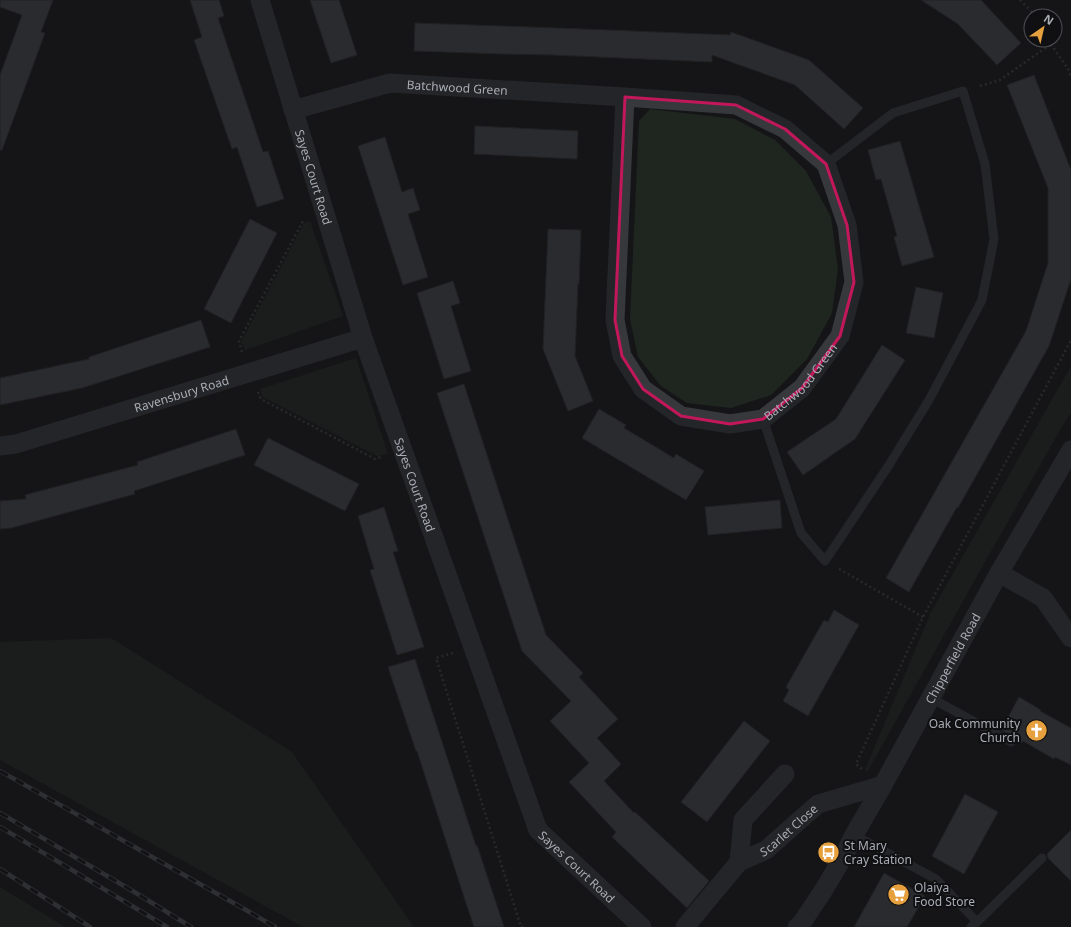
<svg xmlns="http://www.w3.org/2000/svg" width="1071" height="927" font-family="'Noto Sans',sans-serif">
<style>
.green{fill:#1f2620}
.building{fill:#44454a;stroke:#2f2f33}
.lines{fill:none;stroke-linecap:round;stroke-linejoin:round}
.path{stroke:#3c3f42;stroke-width:2.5;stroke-dasharray:2 3;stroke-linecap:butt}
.lane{stroke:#36383c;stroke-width:9}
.street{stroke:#36383c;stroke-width:19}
.rail-casing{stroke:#4b4e52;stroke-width:4.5}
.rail{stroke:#101012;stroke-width:3;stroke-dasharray:9;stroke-linecap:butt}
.marked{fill:none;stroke:#c2185b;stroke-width:3;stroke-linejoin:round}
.labels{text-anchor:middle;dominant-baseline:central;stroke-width:4;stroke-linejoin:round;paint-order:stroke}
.street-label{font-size:12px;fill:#a8adb6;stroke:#101012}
.poi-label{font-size:12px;fill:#a8adb6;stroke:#101012;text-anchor:start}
</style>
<rect width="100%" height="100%" fill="#151517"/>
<path class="green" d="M650 109 735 119 775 140 806 171 831 217 838 269 832 313 807 359 771 395 731 408 687 403 661 386 638 357 630 319 639 121Z
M310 221 343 316 245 350 241 342 304 223Z
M356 358 388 454 377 456 263 397 260 389Z
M1071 366V413L1064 423 968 592 868 771 865 770 931 612Z
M111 638 292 752 414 927H303L0 760V642Z
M0 887 65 927H0Z"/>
<path class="building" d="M0 0H53L41 32 45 33 2 150H0V75L22 15 0 7Z
M190 0H219L224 16 218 18 263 152 268 151 284 199 257 207 237 147 232 149 194 40 202 37Z
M310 0H339L357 55 331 63Z
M921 0H981L1021 43 997 65 958 24Z
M415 23 558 28 730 35 731 32 809 60 863 108 844 129 795 85 712 55V62L553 55 503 54 414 51Z
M1034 75 1071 170V279L1049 346 958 508 957 507 909 592 886 578 1026 331 1048 263V188L1007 85Z
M475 126 578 131 577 159 474 154Z
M385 137 402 192 413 188 420 210 408 214 428 277 403 285 358 146Z
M900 141 934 257 902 266 894 237 897 236 881 179 876 180 868 150Z
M250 219 277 233 231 323 204 309Z
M548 229 581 230 579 284H578L575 356 593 401 568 411 543 349Z
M453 281 460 303 451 306 471 371 444 379 417 293Z
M916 287 943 293 934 338 906 333Z
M201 320 210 347 82 388 0 405V378L89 359V357Z
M882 345 905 360 855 439 803 475 787 452 836 419Z
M464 384 513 535 546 635 583 673 579 677 618 719 597 738 621 764 604 781 634 813 635 812 709 881 687 908 612 837 616 832 569 782 589 763 550 721 571 701 522 651 437 393Z
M599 409 626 425 624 428 674 458 676 454 704 471 686 500 582 438Z
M236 429 245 455 134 491 135 494 11 528 0 529V501L26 499 25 495 138 465 137 462Z
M268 438 359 484 345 511 254 465Z
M780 500 782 528 708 535 705 507Z
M384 507 398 551 393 552 424 647 397 655 370 570 374 569 358 516Z
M834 610 859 625 808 716 783 701 789 690 786 687 824 620 828 622Z
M415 659 476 846 477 845 504 927H474L464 897 417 751H416L388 667Z
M1019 697 1041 710 1040 711 1071 728V765L1055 757 1054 759 1023 741 1022 743 1017 740 1014 737 1001 730Z
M744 721 770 741 707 822 681 802Z
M965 794 998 812 964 874 932 856Z
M1071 830V881L1048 858 1047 854Z
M884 873 925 896 907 927H854Z"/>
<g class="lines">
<path class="path" d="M1020 0 1030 10 1034 16
M1048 40 1068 69 1071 77
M980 86 1000 80 1051 44
M242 352 239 341 303 221 304 220
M258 392 261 399 375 459 381 457
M839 569 923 617
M453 653 436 658 521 927H524
M862 769 856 764 923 617 1071 340"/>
<path class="lane" d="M763 419 801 533 825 561 889 465 929 400 982 300 994 239 985 164 963 91 893 113 826 164
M931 698 1011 742
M854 835 936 879 977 922 971 927
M977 922 1042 858"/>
<g class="street">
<path id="s1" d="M260 0 363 338 538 830 642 927"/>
<path id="s2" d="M293 110 390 83 625 97 615 320 622 356 643 389 681 416 730 424 763 419 802 388 840 336 854 282 847 225 826 164 785 129 736 105 625 97"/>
<path id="s3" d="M0 446 16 444 363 338"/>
<path d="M999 573 1043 598 1071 638"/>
<path d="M739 862 743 820 785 774"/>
<path id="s4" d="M685 927 739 862 766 850 818 804 883 785"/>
<path id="s5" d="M797 927 801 924 823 891 842 859 854 835 883 785 999 573 1071 450"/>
</g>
<defs>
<path id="rail" d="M0 771 246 910 275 927
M0 813 136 893 191 927
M0 827 167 927
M0 869 90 927"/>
</defs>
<use href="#rail" class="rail-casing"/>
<use href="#rail" class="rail"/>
</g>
<path d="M0 0H1071V927H0ZM625 97 736 105 785 129 826 164 847 225 854 282 840 336 802 388 763 419 730 424 681 416 643 389 622 356 615 320Z" fill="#151517" fill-opacity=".55" fill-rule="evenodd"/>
<path class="marked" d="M625 97 736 105 785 129 826 164 847 225 854 282 840 336 802 388 763 419 730 424 681 416 643 389 622 356 615 320Z"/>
<defs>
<symbol id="church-disc" viewBox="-11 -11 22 22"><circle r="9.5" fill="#e6a03e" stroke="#101012"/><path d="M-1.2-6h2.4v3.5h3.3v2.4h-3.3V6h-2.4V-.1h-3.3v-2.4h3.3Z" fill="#fff"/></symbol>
<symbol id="bus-disc" viewBox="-11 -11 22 22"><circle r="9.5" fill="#e6a03e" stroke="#101012"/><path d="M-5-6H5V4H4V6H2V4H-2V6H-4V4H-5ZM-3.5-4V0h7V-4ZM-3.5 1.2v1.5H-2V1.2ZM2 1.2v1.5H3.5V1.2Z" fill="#fff"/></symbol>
<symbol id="supermarket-disc" viewBox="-11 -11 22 22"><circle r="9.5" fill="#e6a03e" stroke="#101012"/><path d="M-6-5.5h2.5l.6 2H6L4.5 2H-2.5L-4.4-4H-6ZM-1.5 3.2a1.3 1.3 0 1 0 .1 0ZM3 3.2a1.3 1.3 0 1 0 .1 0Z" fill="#fff"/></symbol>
</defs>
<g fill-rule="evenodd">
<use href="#church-disc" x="1024" y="718" width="25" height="25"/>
<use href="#bus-disc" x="816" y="840" width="25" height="25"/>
<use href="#supermarket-disc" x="886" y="882" width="25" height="25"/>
</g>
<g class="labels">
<g class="street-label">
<text stroke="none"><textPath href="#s2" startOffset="168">Batchwood Green</textPath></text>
<text stroke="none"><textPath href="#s1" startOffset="185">Sayes Court Road</textPath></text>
<text stroke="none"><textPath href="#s2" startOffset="818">Batchwood Green</textPath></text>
<text stroke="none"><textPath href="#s3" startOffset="189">Ravensbury Road</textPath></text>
<text stroke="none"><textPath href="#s1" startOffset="509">Sayes Court Road</textPath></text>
<text stroke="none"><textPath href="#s5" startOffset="311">Chipperfield Road</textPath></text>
<text stroke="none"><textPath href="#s4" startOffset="144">Scarlet Close</textPath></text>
<text stroke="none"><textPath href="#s1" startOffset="929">Sayes Court Road</textPath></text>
</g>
<g class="poi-label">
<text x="1020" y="723" text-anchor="end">Oak Community<tspan x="1020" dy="14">Church</tspan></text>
<text x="844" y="845">St Mary<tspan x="844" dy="14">Cray Station</tspan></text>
<text x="914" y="887">Olaiya<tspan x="914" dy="14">Food Store</tspan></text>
</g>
</g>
<g transform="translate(1043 28) rotate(34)"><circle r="19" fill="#101012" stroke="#4d4f54"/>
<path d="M0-3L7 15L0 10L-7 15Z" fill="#e6a03e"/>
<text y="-6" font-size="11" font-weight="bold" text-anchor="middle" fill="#a8adb6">N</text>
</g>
</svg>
